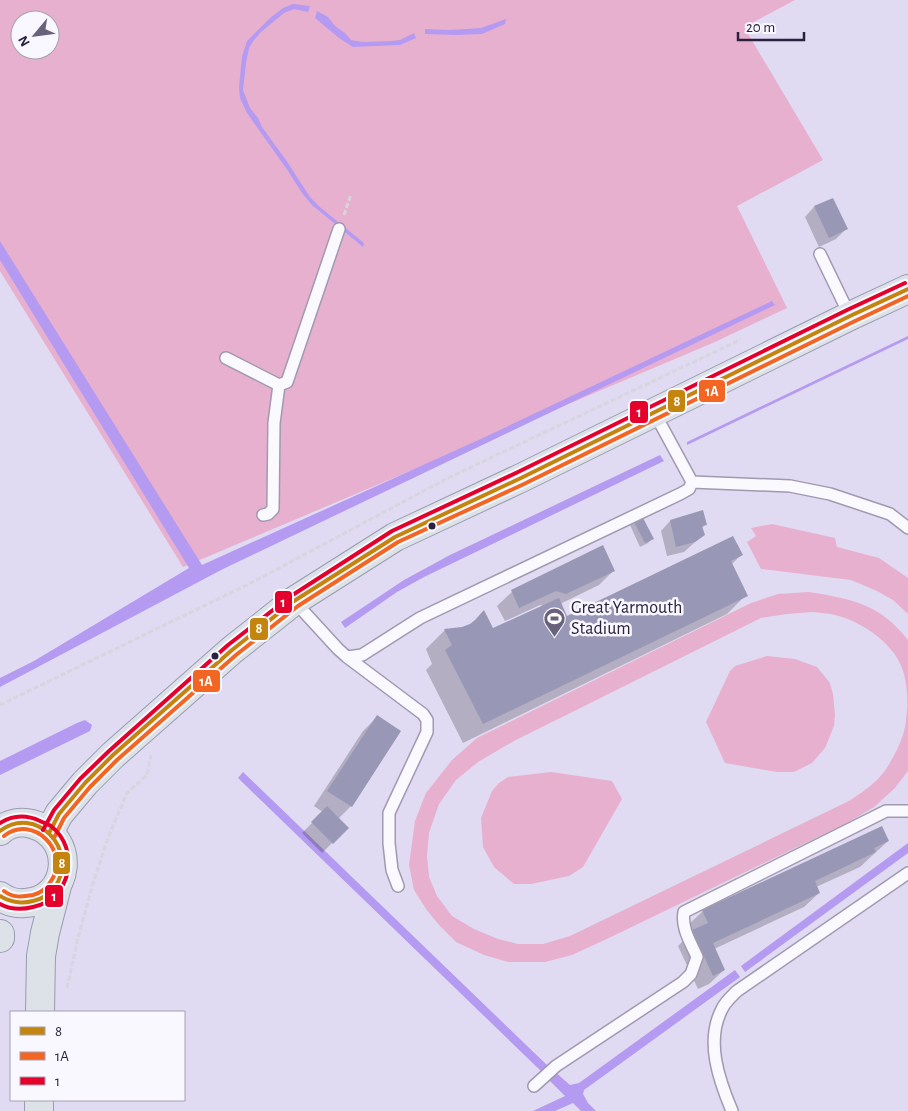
<svg xmlns="http://www.w3.org/2000/svg" width="908" height="1111" font-family="'Alegreya Sans',sans-serif">
<style>
.green{fill:#e8b0cf;fill-rule:evenodd}
.water{fill:#b59af2}
.shadow{fill:#0003}
.building{fill:#9997b6}
.lines{fill:none;stroke-linecap:round;stroke-linejoin:round}
.service-casing{stroke:#a099b1;stroke-width:14}
.primary-casing{stroke:#979cae;stroke-width:30}
.path{stroke:#d7d5dd;stroke-width:3;stroke-dasharray:5 2.5;stroke-linecap:butt}
.service{stroke:#faf9fd;stroke-width:11}
.primary{stroke:#dde2e9;stroke-width:28}
.bus-1-casing{stroke:#f9f7ff;stroke-width:8}
.bus-2-casing{stroke:#f9f7ff;stroke-width:8}
.bus-3-casing{stroke:#f9f7ff;stroke-width:8}
.bus-1{stroke:#c4850f;stroke-width:4}
.bus-2{stroke:#f26522;stroke-width:4}
.bus-3{stroke:#e4002b;stroke-width:4}
.bus-dot{fill:#29213d;stroke:#f9f7ff;stroke-width:2}
.labels{text-anchor:middle;dominant-baseline:central;stroke-width:5;stroke-linejoin:round;paint-order:stroke}
.poi-label{font-size:18px;fill:#29213d;stroke:#f9f7ff;text-anchor:start}
.line-badge{stroke:#f9f7ff;stroke-width:2}
.badge-label{font-size:14px;text-anchor:middle;font-weight:bold;fill:#fff}
</style>
<rect width="100%" height="100%" fill="#e0daf2"/>
<path class="green" d="M0 0H795L744 27 823 160 737 206 787 308 715 342 183 567 0 271ZM20 20H50V50H20Z
M772 524 835 538 837 547 879 558 908 578V614L893 600 877 591 851 580 761 569 747 542 756 536 751 528Z
M809 592C852 599 880 604 908 640V771L895 788 874 807 847 823 611 937 572 955 545 962H508L484 955 456 942 439 925 426 909 414 890 409 865 415 821 426 793 452 760 477 738 751 603 778 594ZM812 612C820 613 828 613 835 615 863 622 897 645 904 674 907 686 908 700 907 712 906 717 906 722 905 727 902 742 893 759 884 772 875 784 861 793 849 801L570 936 543 944H518L498 939 474 929 452 916 437 896 429 877 427 856 429 833 439 804 456 780 478 762 514 741 761 618 787 614Z
M767 656 795 659 817 667 830 683 833 694 835 715 834 726 825 748 812 763 794 772H777L725 763 706 722 730 671 735 666Z
M551 772 612 781 622 799 583 867 569 876 531 884H514L494 867 483 847 481 818 492 791 499 783 508 777Z"/>
<path class="water" d="M293 4 310 6 308 12 294 9 284 13 261 32 254 40 249 48 246 63 243 90 250 108 258 118 262 127 286 160 310 197 321 208 364 243 363 247 312 205 302 193 288 171 247 113 240 98 239 87 242 56 247 41 270 18 283 8Z
M317 11 328 17 335 26 345 33 351 40 363 42 391 41 400 40 414 33 416 38 400 45 353 47 339 38 315 18Z
M506 19 505 24 482 34 457 35 425 34V29L449 30 481 28Z
M0 241 202 565 485 437 772 301 775 305 223 569 0 687V678L34 661 189 568 0 260Z
M908 336V339L687 445V442Z
M660 455 664 461 424 577 397 592 345 628 341 622 404 580 450 555Z
M85 720 92 725 90 731 0 775V761L77 723Z
M243 772 549 1067 543 1073 238 778Z
M908 843V853L745 972 741 966Z
M735 970 740 977 584 1090 583 1094 588 1103 596 1111H581L573 1103 555 1111H533L565 1096 547 1078 554 1071 570 1085 579 1083Z"/>
<path class="shadow" d="M832 199 846 229 836 239 819 247 805 217 814 207Z
M634 521 652 539 648 543 640 547 630 525Z
M670 521 705 525 701 529 703 535 684 552 667 556 661 531Z
M741 555 732 564 746 595 727 614 463 743 426 670 432 664 426 649 445 630H492L544 606 540 605 505 621 497 606 512 592 614 570 599 585 560 604 566 617Z
M377 717 400 732 351 806 338 819 347 828 322 853 302 833 323 812 314 806 363 731Z
M888 841 860 867 816 887 819 893 804 907 714 949 724 970 709 984 698 989 678 946 691 933 688 925 703 911Z"/>
<path class="building" d="M833 198 848 229 829 238 814 206Z
M703 510 707 525 702 526 705 535 695 542 676 547 670 520Z
M642 516 654 539 645 543 633 520Z
M733 536 743 555 731 561 748 596 483 724 445 650 452 645 444 629 462 627 470 624 475 620 484 610 493 628 559 598 567 616Z
M603 545 615 571 566 594 556 591 519 608 511 590Z
M377 715 401 731 352 807 327 791Z
M327 806 349 828 333 844 311 822Z
M882 826 889 841 874 848 876 852 815 881 820 893 713 943 725 970 713 976 692 930 708 923 702 910Z"/>
<g class="lines">
<defs>
<path id="service" d="M820 254 850 316
M226 358 279 385
M692 482 790 486 830 494 890 514 908 528
M263 515 268 514 273 509 274 423 279 385 287 382 339 229
M294 601 338 649 347 657 362 655 420 618 680 494 689 489 692 482 654 412
M347 657 423 714 427 720V732L389 813V843L392 870 398 886
M534 1086 556 1066 683 982 691 974 697 957C691 943 681 928 684 912L886 811H908
M732 1111C719 1080 705 1041 722 1009 725 1002 732 996 737 991L908 873"/>
<path id="primary" d="M0 831C9 823 21 821 32 824 77 836 71 901 25 903 15 904 8 902 0 896
M49 833 59 814 85 783 113 755 232 650 294 601 395 537 521 478 850 316 908 289
M0 934V938
M40 1012 41 956 45 933 57 886
M39 1111V1100"/>
</defs>
<use href="#service" class="service-casing"/>
<use href="#primary" class="primary-casing"/>
<path class="path" d="M344 215 351 194
M0 705 253 582 448 478 740 340
M67 988 78 938 94 880 109 835 127 793 147 775 151 755"/>
<use href="#service" class="service"/>
<use href="#primary" class="primary"/>
<defs>
<path id="bus-1" d="M0 831C35 804 80 849 55 887 50 894 42 899 33 901 21 904 11 903 0 896
M49 833 59 814 85 783 113 755 232 650 294 601 395 537 521 478 850 316 908 289"/>
<path id="bus-2" d="M55 836 64 818 90 787 117 760 236 655 298 606 398 542 524 484 853 322 908 296
M4 891C13 898 22 897 33 895 41 893 47 888 51 881 71 852 33 813 4 836"/>
<path id="bus-3" d="M0 823C13 815 27 815 40 821 44 823 48 824 51 826 81 850 71 899 33 907 21 910 11 910 0 904
M43 830 54 810 80 779 109 751 228 645 291 596 392 531 518 472 847 310 905 283"/>
</defs>
<use href="#bus-1" class="bus-1-casing"/>
<use href="#bus-2" class="bus-2-casing"/>
<use href="#bus-3" class="bus-3-casing"/>
<use href="#bus-1" class="bus-1"/>
<use href="#bus-2" class="bus-2"/>
<use href="#bus-3" class="bus-3"/>
</g>
<defs>
<symbol id="stadium-pin" viewBox="-11 -11 22 30"><path d="M0 17L-7.5 6A9.5 9.5 0 1 1 7.5 6Z" fill="#69627c" stroke="#f9f7ff"/><path d="M0-5a6.5 5 0 1 0 0 10a6.5 5 0 1 0 0-10ZM-3.5-1.8h7v3.6h-7Z" fill="#fff"/></symbol>
</defs>
<g fill-rule="evenodd">
<use href="#stadium-pin" x="542" y="606" width="25" height="34"/>
</g>
<g class="bus-dot">
<circle cx="432" cy="526" r="4.5"/>
<circle cx="215" cy="656" r="4.5"/>
</g>
<g class="labels">
<g class="poi-label">
<text x="571" y="608">Great Yarmouth<tspan x="571" dy="21">Stadium</tspan></text>
</g>
</g>
<g class="line-badge">
<rect x="698" y="379" width="28" height="24" rx="5" fill="#f26522"/>
<rect x="667" y="389" width="19" height="24" rx="5" fill="#c4850f"/>
<rect x="629" y="400" width="20" height="24" rx="5" fill="#e4002b"/>
<rect x="274" y="590" width="19" height="24" rx="5" fill="#e4002b"/>
<rect x="249" y="617" width="20" height="24" rx="5" fill="#c4850f"/>
<rect x="192" y="669" width="29" height="24" rx="5" fill="#f26522"/>
<rect x="52" y="851" width="19" height="24" rx="5" fill="#c4850f"/>
<rect x="44" y="884" width="20" height="24" rx="5" fill="#e4002b"/>
</g>
<g class="badge-label">
<text x="712" y="396">1A</text>
<text x="677" y="406">8</text>
<text x="639" y="417">1</text>
<text x="283" y="607">1</text>
<text x="259" y="633">8</text>
<text x="206" y="686">1A</text>
<text x="62" y="868">8</text>
<text x="54" y="901">1</text>
</g>
<rect x="10" y="1011" width="175" height="90" fill="#f9f7ff" stroke="#a6a1b1"/>
<rect x="20" y="1027" width="25" height="8" fill="#c4850f" stroke="#a6a1b1"/>
<text x="55" y="1036" font-size="15" fill="#29213d">8</text>
<rect x="20" y="1052" width="25" height="8" fill="#f26522" stroke="#a6a1b1"/>
<text x="55" y="1061" font-size="15" fill="#29213d">1A</text>
<rect x="20" y="1077" width="25" height="8" fill="#e4002b" stroke="#a6a1b1"/>
<text x="55" y="1086" font-size="15" fill="#29213d">1</text>
<g transform="translate(35 35) rotate(241)"><circle r="24" fill="#f9f7ff" stroke="#a6a1b1"/>
<path d="M0-4L9 19L0 12L-9 19Z" fill="#69627c"/>
<text y="-8" font-size="14" font-weight="bold" text-anchor="middle" fill="#29213d">N</text>
</g>
<path d="M738 32v8h66v-8" fill="none" stroke="#29213d" stroke-width="2.5"/>
<text x="746" y="32" font-size="15" fill="#29213d" stroke="#f9f7ff" stroke-width="4" paint-order="stroke">20 m</text>
</svg>
